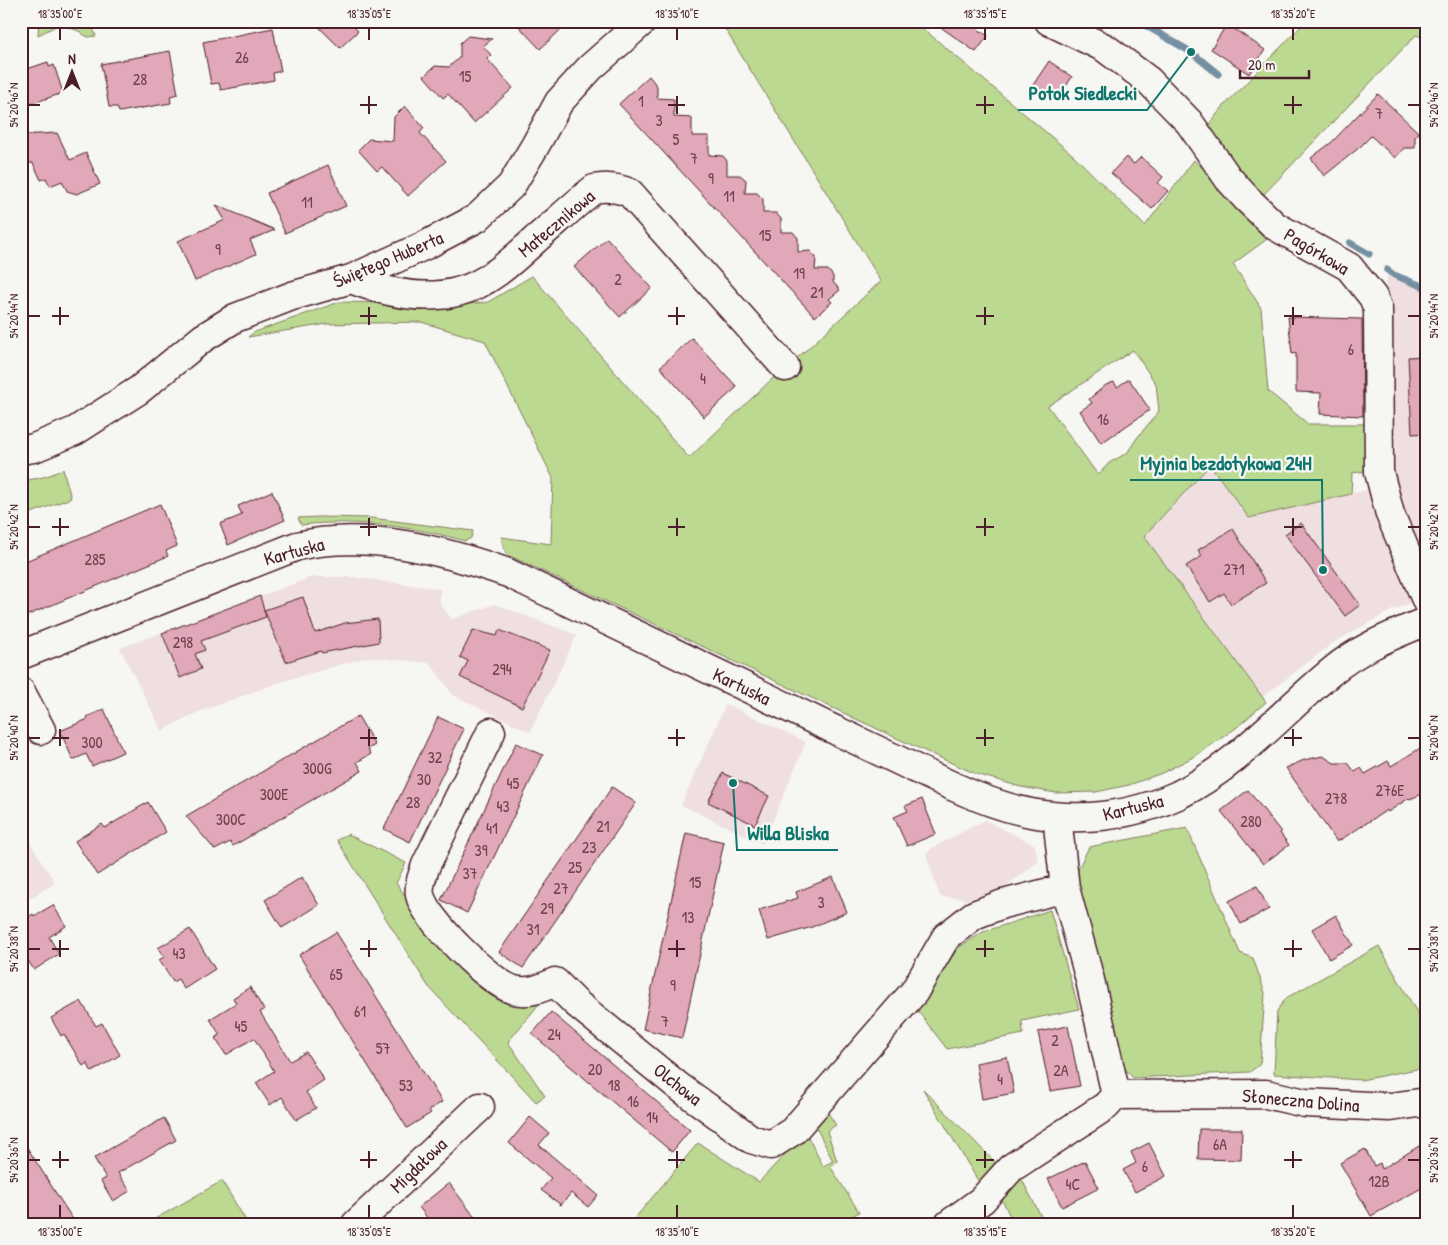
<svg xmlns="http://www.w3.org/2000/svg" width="1448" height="1245" font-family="'Patrick Hand',sans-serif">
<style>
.built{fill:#efdfe1}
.green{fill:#bcd991;stroke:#837c5e;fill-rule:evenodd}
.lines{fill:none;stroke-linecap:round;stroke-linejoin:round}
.stream{stroke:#7590a2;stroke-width:7}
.building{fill:#e0a8b9;stroke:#4a1f2b}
.minor-casing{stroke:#4a1f2b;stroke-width:31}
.minor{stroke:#f6f6f2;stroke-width:28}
.ticks{fill:none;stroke:#4a1f2b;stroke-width:2}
.labels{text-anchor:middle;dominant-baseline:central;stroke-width:4.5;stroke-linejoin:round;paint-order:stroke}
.number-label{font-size:16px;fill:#70414e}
.street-label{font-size:19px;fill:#4a1f2b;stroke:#f6f6f2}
.leader{fill:none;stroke:#0f766e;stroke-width:2}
.callout-dot{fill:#0f766e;stroke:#f6f6f2;stroke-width:2}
.callout-label{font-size:20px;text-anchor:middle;font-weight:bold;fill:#0f766e;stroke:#f6f6f2;stroke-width:4.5;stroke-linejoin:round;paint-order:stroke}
.neatline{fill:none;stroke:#4a1f2b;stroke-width:2}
.ticks-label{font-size:12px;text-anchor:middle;fill:#4a1f2b}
</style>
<rect width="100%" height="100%" fill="#f6f6f2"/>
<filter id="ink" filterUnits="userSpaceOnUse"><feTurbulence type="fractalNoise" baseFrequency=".02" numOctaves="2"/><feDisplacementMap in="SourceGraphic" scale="10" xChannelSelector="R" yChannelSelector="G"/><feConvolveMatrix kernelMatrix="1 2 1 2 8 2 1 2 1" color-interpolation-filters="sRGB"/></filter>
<g filter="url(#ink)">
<path class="built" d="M1387 270 1427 289V581L1385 460 1397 451 1393 433 1383 414Z
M1211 464 1249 518 1370 489 1414 602 1392 610 1333 643 1261 698 1144 536Z
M312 577H353L440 589V605L452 619 495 604 577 635 530 732 453 695 430 663 368 657 280 682 196 713 162 731 120 648Z
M726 704 806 742 763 844 681 805Z
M985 820 1035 845 1038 862 1005 887 964 901 963 898 940 897 926 854 932 848Z
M21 828 55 883 21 904Z"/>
<path class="green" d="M39 21H90L96 36 88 37 81 33V32L60 24 38 35Z
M720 21H914L1073 155 1145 226 1194 160 1274 234 1233 264 1261 308 1268 391 1308 424H1366L1368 471 1352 473 1351 494 1249 518 1210 465 1144 536 1266 702 1236 728 1197 755 1162 773 1129 785 1096 792 1056 793 1021 787 976 774 905 742 506 554 501 537 551 544 553 478 485 341 421 322 327 324 248 337 255 332 339 302 465 304 488 302 532 276 689 458 772 379 804 352 881 281ZM1133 350 1156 384 1159 411 1137 438 1127 453 1109 463 1098 475 1048 406Z
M1306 21H1427V39L1416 35 1263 195 1200 135 1223 107Z
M63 469 71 498 21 517V480C36 480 50 476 63 469Z
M319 517 371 518 473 531 471 538 465 541C413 526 355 519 301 525L298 518Z
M1187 828 1240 953 1253 958 1265 993 1260 1064 1250 1072 1133 1078 1120 1063 1076 873 1089 847Z
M347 834 406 863 396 883 444 950 515 1001 539 1004 508 1042 545 1096 536 1102 428 986 337 840Z
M1050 910 1079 1009 1022 1021 1023 1034 947 1049 917 1010 958 948 983 932Z
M1379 946 1427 1030V1067L1361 1080 1274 1074 1277 1011 1286 998Z
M923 1089 995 1162 980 1184Z
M826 1110 836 1125 827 1131 837 1161 830 1166 859 1212 839 1224H630L698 1143 759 1182 803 1135 808 1137 823 1166 833 1161 814 1123Z
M1018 1172 1045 1224H1014L998 1192Z
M222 1181 248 1224H146Z"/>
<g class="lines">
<path class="stream" d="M1138 21 1191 52 1218 74
M1350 243 1369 254
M1387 270 1394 275 1427 288"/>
</g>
<path class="building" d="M313 21H348L358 31 340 48Z
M514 21H570L540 49Z
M932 21H966L988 36 976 52Z
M1227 24 1265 50 1249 74 1211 49Z
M273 28 281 71 273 73 274 80 221 90 219 83 211 84 203 42Z
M468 36 492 39 483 46 491 55 487 59 513 88 474 123 448 94 443 98 424 76 435 66 449 67 460 57V43Z
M170 51 178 94 170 96 171 103 119 112 117 107H109L101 64Z
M1049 61 1072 77 1057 100 1033 85Z
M48 62 49 67 54 65 63 93 21 107V71Z
M649 76 657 86V98L674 99V117L692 118V136H709V155L723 156 727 161V175H740L746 180 745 193H757L763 199V213H776L781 219V232H793L798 238V252L810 251 816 257 815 270H828L833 276V282L840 290 829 299 832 302 815 317 619 104Z
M1378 94 1419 133 1415 137V148H1404L1395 158 1371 136 1360 147 1324 176 1311 158 1332 142Z
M405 106 424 128 420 133 446 161 408 196 382 167 377 171 358 150 369 139 393 141 394 117Z
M57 133 70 160 86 153 100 184 77 194 67 191 62 181 50 186 46 178 41 180 33 163 21 164V135Z
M1126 157 1134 164 1141 157 1163 177 1158 183 1168 191 1152 209 1111 173Z
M328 165 346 206 285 233 267 193Z
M216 205 275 230 250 240 256 254 195 281 178 241 225 220Z
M607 238 652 288 620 317 574 267Z
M1288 317 1362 319 1363 416 1320 414 1321 393 1296 392V353L1292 354Z
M692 338 737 387 704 417 660 367Z
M1427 356V433L1412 434 1408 357Z
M1129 379 1150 410 1101 443 1080 411 1092 403 1089 399 1106 385 1114 382 1117 387Z
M272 491 285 520 228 545 220 524 242 515 238 506Z
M160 504 177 546 166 551 168 556 21 618V563Z
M1301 523 1360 605 1345 616 1285 534Z
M1233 529 1266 583 1231 604 1224 593 1210 602 1186 566 1202 556 1198 550Z
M260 596 266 617 201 641 205 650 195 654 201 669 180 678 162 633Z
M303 597 315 633 345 623 378 619 379 642 322 653 321 651 286 662 264 610Z
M473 630 497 636 499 630 550 650 522 707 460 677 468 661 460 657Z
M104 709 123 752 92 766 86 754 73 760 60 731 88 719 87 717Z
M358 716 375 745 368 749 371 754 357 762 362 771 233 846 230 842 215 850 186 816Z
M438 717 464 729 410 842 384 829Z
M516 743 543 755 467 913 441 900Z
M1427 744V792L1410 799 1409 798 1388 812 1387 810 1337 842 1286 768 1304 760 1323 756 1334 763H1348L1355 772 1361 768 1365 774 1388 761 1391 766Z
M723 773 769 796 755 825 708 802Z
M612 787 636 803 523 968 499 952Z
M1248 790 1281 832 1280 833 1289 845 1263 864 1221 811Z
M922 799 936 834 907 846 894 817 908 811 905 806Z
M148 802 166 832 97 875 75 841 102 824 105 828Z
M686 833 724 842 682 1038 643 1029Z
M302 877 319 905 282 928 265 900Z
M833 877 847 912 812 927 768 940 759 910 798 898 796 892Z
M1257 886 1269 909 1241 924 1229 901Z
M53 905 66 926 49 937 59 954 34 970 21 949V922L33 914 34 916Z
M1336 915 1353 945 1329 959 1312 929Z
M190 929 215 969 184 989 178 979 173 982 159 960 164 957 158 948Z
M336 932 442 1102 429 1110 431 1113 407 1128 299 955Z
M250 987 264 1010 260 1012 290 1061 306 1052 324 1080 306 1092 316 1108 296 1120 282 1097 270 1105 256 1083 274 1071 254 1038 226 1055 215 1038 220 1035 210 1019 236 1003 233 998Z
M81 1001 96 1026 102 1023 120 1055 92 1072 87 1063 83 1066 64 1034 61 1036 51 1018Z
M551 1012 690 1130 672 1152 532 1034Z
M1068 1026 1080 1086 1050 1091 1038 1032Z
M1007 1057 1014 1093 982 1099 976 1063Z
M530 1117 549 1133 539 1145 598 1195 588 1207 571 1193 561 1205 541 1190 551 1178 509 1143Z
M164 1118 176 1140 118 1173 130 1191 113 1201 101 1181 106 1178 94 1158Z
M1199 1129H1242L1241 1160 1198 1159Z
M21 1138 61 1201 76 1224H21Z
M1427 1141V1185L1371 1216 1340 1163 1365 1149 1374 1166 1380 1163 1382 1169Z
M1149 1143 1166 1176 1135 1192 1123 1170 1136 1163 1131 1152Z
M1085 1161 1099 1188 1062 1207 1048 1179Z
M449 1183 480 1224H432L419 1207Z"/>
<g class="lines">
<defs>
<path id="minor" d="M1049 21 1105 48 1149 81 1189 122 1228 178 1247 199 1275 226 1349 267 1373 297 1378 309 1379 472 1390 514 1427 602
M351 279C384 292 422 301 457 292 487 285 513 260 536 239 555 223 574 205 594 189 607 186 618 188 630 193L785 367
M21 450 34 448 75 431 139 390 203 338 235 318 292 296 351 279 426 245 477 218 511 186 535 146 559 102 590 68 643 21
M21 655 297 546C367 530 442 550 508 573 617 626 726 678 835 730 867 745 898 760 929 775 962 791 995 806 1031 813 1081 822 1132 816 1178 795 1237 766 1281 713 1331 672 1359 648 1393 635 1427 621
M21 692 41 730
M491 732 426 865C423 874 418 886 420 895 425 919 491 984 514 990 529 994 542 988 555 982L576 1003 678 1086 751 1139 771 1145 793 1131 914 992 946 937 974 915 1003 904 1065 888
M1057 817 1065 888 1090 980 1116 1095 1266 1094 1305 1103 1390 1107 1427 1102
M356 1224 480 1107
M949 1224 982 1200 1011 1168 1106 1106 1116 1095"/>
</defs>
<use href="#minor" class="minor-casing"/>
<use href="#minor" class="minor"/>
</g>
</g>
<path class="ticks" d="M60 28V40M369 28V40M677 28V40M985 28V40M1293 28V40M369 96V114M677 96V114M985 96V114M1293 96V114M28 105H40M360 105H377M668 105H685M976 105H994M1284 105H1302M1408 105H1420M60 307V325M369 307V325M677 307V325M985 307V325M1293 307V325M28 316H40M52 316H69M360 316H377M668 316H685M976 316H994M1284 316H1302M1408 316H1420M60 518V536M369 518V536M677 518V536M985 518V536M1293 518V536M28 527H40M52 527H69M360 527H377M668 527H685M976 527H994M1284 527H1302M1408 527H1420M60 729V746M369 729V746M677 729V746M985 729V746M1293 729V746M28 738H40M52 738H69M360 738H377M668 738H685M976 738H994M1284 738H1302M1408 738H1420M60 940V957M369 940V957M677 940V957M985 940V957M1293 940V957M28 949H40M52 949H69M360 949H377M668 949H685M976 949H994M1284 949H1302M1408 949H1420M60 1151V1168M369 1151V1168M677 1151V1168M985 1151V1168M1293 1151V1168M28 1160H40M52 1160H69M360 1160H377M668 1160H685M976 1160H994M1284 1160H1302M1408 1160H1420M60 1205V1218M369 1205V1218M677 1205V1218M985 1205V1218M1293 1205V1218"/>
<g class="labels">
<g class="number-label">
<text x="242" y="57">26</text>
<text x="465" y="76">15</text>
<text x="140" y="79">28</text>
<text x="641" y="101">1</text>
<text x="1379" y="113">7</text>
<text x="659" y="120">3</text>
<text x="676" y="139">5</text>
<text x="694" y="158">7</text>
<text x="711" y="178">9</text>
<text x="729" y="196">11</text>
<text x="307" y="202">11</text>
<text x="765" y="235">15</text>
<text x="218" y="249">9</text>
<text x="799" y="273">19</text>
<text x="618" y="279">2</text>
<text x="817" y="292">21</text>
<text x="1351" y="349">6</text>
<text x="703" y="378">4</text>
<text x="1103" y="419">16</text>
<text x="95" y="559">285</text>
<text x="1234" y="569">271</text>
<text x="183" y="642">298</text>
<text x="502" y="669">294</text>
<text x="92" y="742">300</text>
<text x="435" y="757">32</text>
<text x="317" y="768">300G</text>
<text x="424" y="779">30</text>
<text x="513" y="783">45</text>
<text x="1390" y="790">276E</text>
<text x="274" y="794">300E</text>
<text x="1336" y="798">278</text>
<text x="413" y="802">28</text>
<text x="503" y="806">43</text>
<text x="231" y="819">300C</text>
<text x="1251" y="821">280</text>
<text x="603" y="826">21</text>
<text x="492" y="828">41</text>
<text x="589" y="847">23</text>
<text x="481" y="850">39</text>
<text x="575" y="867">25</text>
<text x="470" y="873">37</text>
<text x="695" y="882">15</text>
<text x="561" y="888">27</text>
<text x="821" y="902">3</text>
<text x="547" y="908">29</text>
<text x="688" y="917">13</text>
<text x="533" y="929">31</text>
<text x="179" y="953">43</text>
<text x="336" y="974">65</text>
<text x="673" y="985">9</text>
<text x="360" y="1011">61</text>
<text x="665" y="1021">7</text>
<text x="241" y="1026">45</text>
<text x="554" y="1034">24</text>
<text x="1055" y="1040">2</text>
<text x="383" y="1048">57</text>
<text x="595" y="1069">20</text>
<text x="1061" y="1070">2A</text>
<text x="1000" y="1079">4</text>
<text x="406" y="1085">53</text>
<text x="614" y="1085">18</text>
<text x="633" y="1101">16</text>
<text x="652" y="1117">14</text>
<text x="1220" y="1144">6A</text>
<text x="1145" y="1166">6</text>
<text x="1379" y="1181">12B</text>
<text x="1073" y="1184">4C</text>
</g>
<g class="street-label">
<text transform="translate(556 223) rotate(-40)">Matecznikowa</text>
<text transform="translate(1317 251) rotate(31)">Pagórkowa</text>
<text transform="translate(388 259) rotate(-23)">Świętego Huberta</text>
<text transform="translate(294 551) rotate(-15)">Kartuska</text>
<text transform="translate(742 686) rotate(26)">Kartuska</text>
<text transform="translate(1133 807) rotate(-14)">Kartuska</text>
<text transform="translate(678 1084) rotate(38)">Olchowa</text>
<text transform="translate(1301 1100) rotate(5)">Słoneczna Dolina</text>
<text transform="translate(418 1165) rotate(-44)">Migdałowa</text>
</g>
</g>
<path class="leader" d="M1191 52L1147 110H1018M1323 570L1322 480H1130M733 783L737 850H838"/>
<g class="callout-dot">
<circle cx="1191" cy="52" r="5"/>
<circle cx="1323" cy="570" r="5"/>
<circle cx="733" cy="783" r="5"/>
</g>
<g class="callout-label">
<text x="1083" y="100">Potok Siedlecki</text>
<text x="1226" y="470">Myjnia bezdotykowa 24H</text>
<text x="788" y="840">Willa Bliska</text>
</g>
<rect width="1448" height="1245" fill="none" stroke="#f6f6f2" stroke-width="55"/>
<g transform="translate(72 72)" stroke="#f6f6f2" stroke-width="4" paint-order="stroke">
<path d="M0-4L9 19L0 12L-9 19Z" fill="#4a1f2b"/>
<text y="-8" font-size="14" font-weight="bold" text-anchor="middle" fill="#4a1f2b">N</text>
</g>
<path d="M1240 70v8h69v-8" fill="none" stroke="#4a1f2b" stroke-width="2.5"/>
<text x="1248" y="70" font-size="15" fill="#4a1f2b" stroke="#f6f6f2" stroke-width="4" paint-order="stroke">20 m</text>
<rect x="28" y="28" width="1392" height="1190" class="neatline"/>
<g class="ticks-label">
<text x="60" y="18">18°35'00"E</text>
<text x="369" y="18">18°35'05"E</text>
<text x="677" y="18">18°35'10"E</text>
<text x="985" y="18">18°35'15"E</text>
<text x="1293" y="18">18°35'20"E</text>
<text transform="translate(14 105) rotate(-90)" y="4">54°20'46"N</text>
<text transform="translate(1434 105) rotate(-90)" y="4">54°20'46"N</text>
<text transform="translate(14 316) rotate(-90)" y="4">54°20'44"N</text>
<text transform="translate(1434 316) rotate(-90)" y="4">54°20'44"N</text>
<text transform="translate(14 527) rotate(-90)" y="4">54°20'42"N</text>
<text transform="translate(1434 527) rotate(-90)" y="4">54°20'42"N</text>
<text transform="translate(14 738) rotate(-90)" y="4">54°20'40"N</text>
<text transform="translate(1434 738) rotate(-90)" y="4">54°20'40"N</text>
<text transform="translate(14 949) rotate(-90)" y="4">54°20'38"N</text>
<text transform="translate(1434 949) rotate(-90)" y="4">54°20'38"N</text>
<text transform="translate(14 1160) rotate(-90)" y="4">54°20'36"N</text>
<text transform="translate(1434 1160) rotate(-90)" y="4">54°20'36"N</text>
<text x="60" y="1236">18°35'00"E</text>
<text x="369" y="1236">18°35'05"E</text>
<text x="677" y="1236">18°35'10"E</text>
<text x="985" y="1236">18°35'15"E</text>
<text x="1293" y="1236">18°35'20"E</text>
</g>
</svg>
